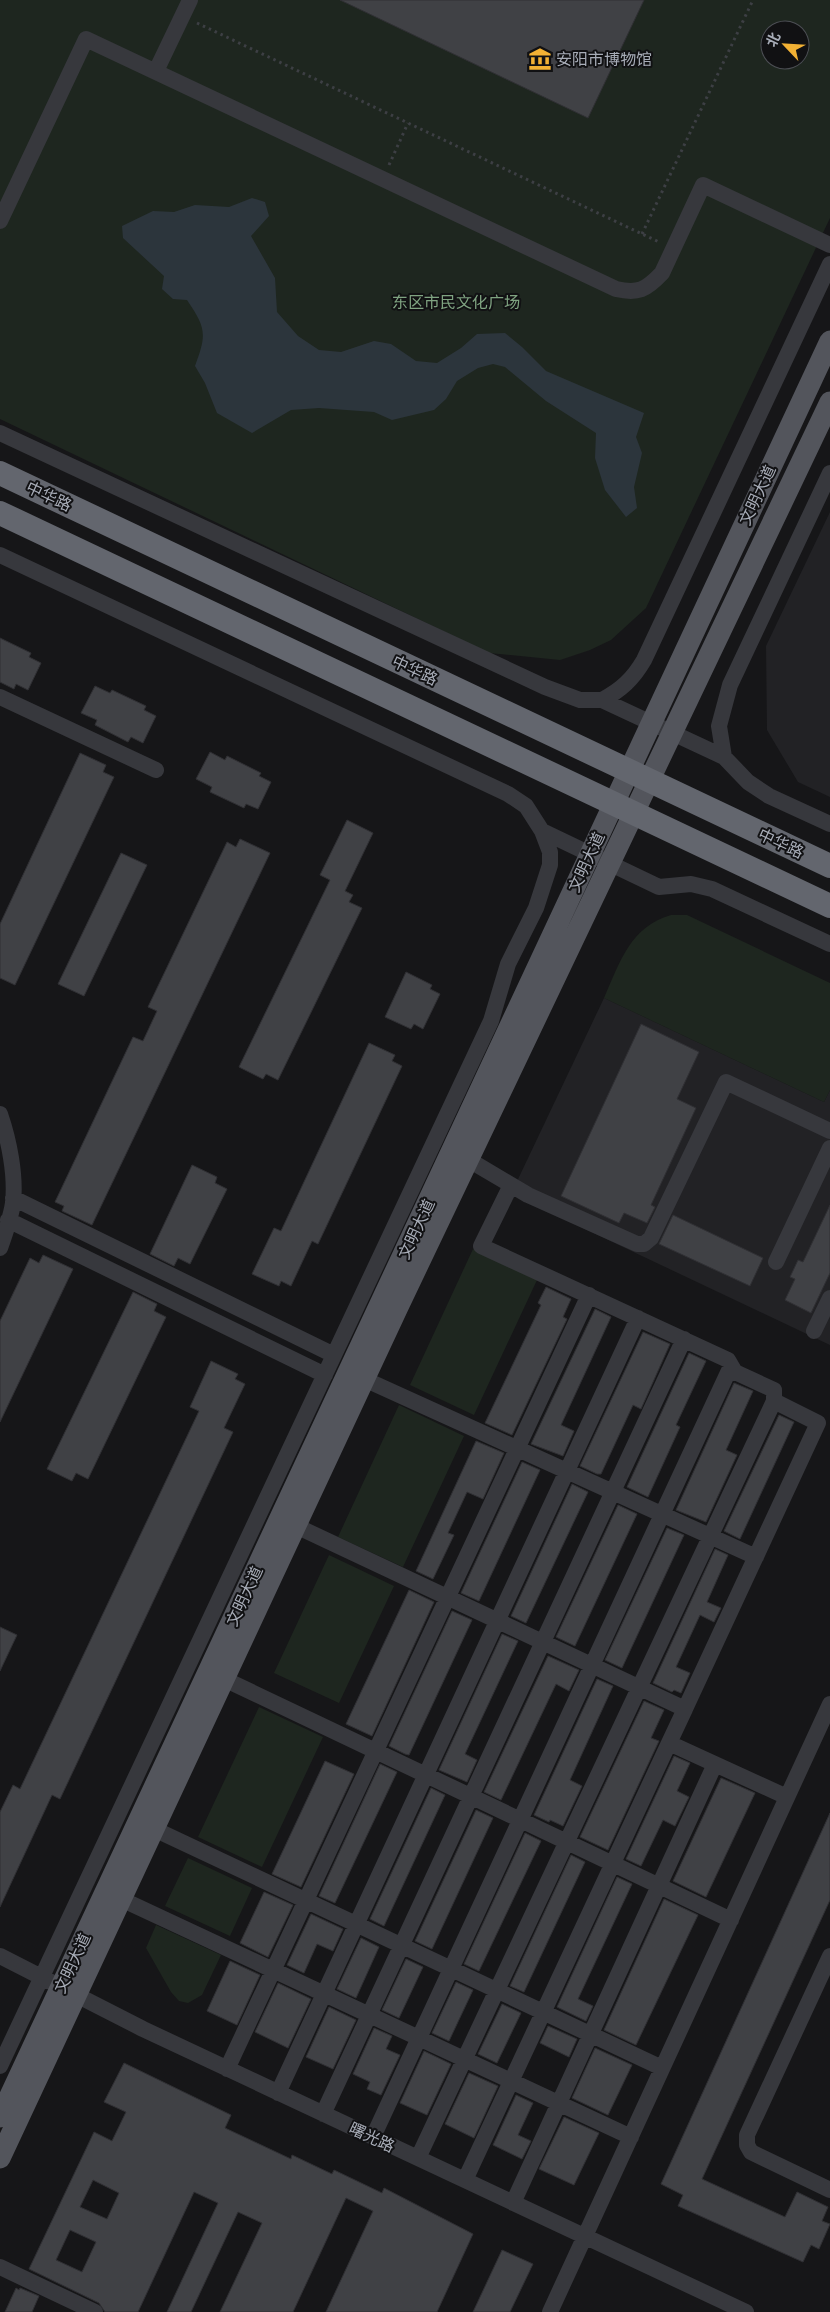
<svg xmlns="http://www.w3.org/2000/svg" width="830" height="2312" font-family="'IBM Plex Sans','Noto Sans SC',sans-serif">
<style>
.built{fill:#222225}
.green{fill:#1e261f;fill-rule:evenodd}
.water{fill:#2c353c}
.building{fill:#404145;stroke:#303034;fill-rule:evenodd}
.lines{fill:none;stroke-linecap:round;stroke-linejoin:round}
.path{stroke:#3d3f44;stroke-width:3;stroke-dasharray:2.5 4;stroke-linecap:butt}
.minor{stroke:#37383d;stroke-width:16}
.major{stroke:#53555c;stroke-width:21}
.highway{stroke:#63666e;stroke-width:24}
.labels{text-anchor:middle;dominant-baseline:central;stroke-width:4;stroke-linejoin:round;paint-order:stroke}
.poi-label{font-size:16px;fill:#a8adb8;stroke:#111113;text-anchor:start}
.park-label{font-size:16px;fill:#7fa381;stroke:#111113}
.street-label{font-size:16px;fill:#a8adb8;stroke:#111113}
</style>
<rect width="100%" height="100%" fill="#161618"/>
<path class="built" d="M830 512V797L798 782 767 730 766 646Z
M604 998 824 1102 830 1090V1345L511 1194Z"/>
<path class="green" d="M0 0H830V218L646 608 611 640 590 650 560 660 489 653 0 419ZM770 30H800V60H770Z
M671 915H687L830 983V1090L824 1102 604 998C620 962 630 927 671 915Z
M473 1249 537 1280 474 1415 410 1385Z
M399 1405 464 1436 403 1567 338 1537Z
M329 1555 394 1586 339 1703 274 1673Z
M259 1707 323 1737 262 1867 198 1837Z
M188 1858 252 1888 230 1936 165 1906Z
M156 1925 221 1955 202 1995 188 2003 179 2001 171 1992 146 1948Z"/>
<path class="water" d="M252 198 265 202 269 216 251 236 275 278 277 312 298 336 319 350 341 352 374 341 391 344 416 361 437 363 461 348 477 334 505 333 522 347 546 371 644 413 636 437 642 453 634 487 637 508 626 517 605 490 595 458 596 433 546 401 505 367 493 364 478 368 457 381 446 399 434 410 392 420 374 412 319 408 291 410 252 433 217 413 205 383 195 366C207 334 206 328 187 300L173 299 162 289 164 276 123 238 122 226 153 211 174 212 195 205 229 207Z"/>
<path class="building" d="M340 0H644L588 118Z
M0 638 31 653 29 657 41 663 28 690 16 684 14 689 0 682Z
M95 686 110 693 112 690 146 706 144 710 156 716 143 743 131 737 128 742 95 725 97 720 81 713Z
M210 752 225 760 227 756 261 773 259 776 271 782 258 809 246 804 244 808 210 792 212 787 196 779Z
M80 753 106 765 103 772 114 777 15 985 0 978V924Z
M347 820 373 833 345 891 353 895 349 902 362 908 278 1080 266 1074 263 1079 239 1067 330 880 320 875Z
M240 839 270 853 92 1225 62 1211 64 1206 55 1202 133 1037 143 1041 157 1011 148 1007 227 842 236 847Z
M121 853 147 865 84 996 58 984Z
M406 972 432 985 430 989 440 994 423 1029 414 1024 411 1029 385 1017Z
M641 1024 699 1052 677 1099 696 1108 651 1205 655 1207 647 1223 624 1213 619 1223 561 1196Z
M369 1043 395 1055 392 1061 402 1066 318 1244 312 1241 291 1286 281 1281 279 1286 252 1274 274 1228 281 1231Z
M192 1165 217 1177 215 1183 227 1189 190 1264 178 1258 174 1266 150 1254Z
M830 1205V1273L811 1313 785 1300 795 1279 790 1277 798 1260 803 1262Z
M673 1215 763 1258 750 1286 659 1244Z
M43 1255 73 1269 0 1422V1321L30 1258 39 1263Z
M546 1287 571 1299 563 1317 567 1319 512 1435 485 1423 541 1305 538 1303Z
M133 1292 157 1304 154 1311 166 1317 88 1479 76 1473 72 1481 47 1469Z
M595 1309 611 1317 561 1425 574 1431 563 1456 531 1444Z
M643 1332 670 1344 641 1409 633 1405 601 1474H597L580 1466Z
M689 1353 706 1361 676 1425 680 1427 648 1497 627 1487Z
M211 1361 238 1374 235 1379 245 1384 224 1428 233 1432 60 1799 52 1795 0 1907V1812L13 1785 20 1789 199 1411 190 1407Z
M734 1383 753 1391 726 1450 737 1455 706 1522 676 1510Z
M779 1415 794 1422 740 1539 724 1531Z
M476 1441 504 1453 483 1499 467 1492 448 1533 454 1535 433 1579 416 1571Z
M522 1462 540 1470 479 1601 461 1593Z
M572 1484 588 1492 526 1623 511 1616Z
M618 1505 637 1514 575 1646 556 1637Z
M667 1528 684 1535 622 1668 605 1660Z
M715 1549 728 1555 707 1602 721 1608 714 1622 700 1615 676 1667 690 1673 681 1693 674 1690 672 1692 653 1683Z
M409 1590 434 1602 372 1736 346 1724Z
M452 1611 472 1620 409 1755 405 1754 389 1746Z
M0 1627 17 1635 0 1671Z
M502 1634 518 1641 465 1754 477 1760 467 1782 439 1770Z
M548 1656 579 1670 569 1691 556 1684 501 1800 484 1792Z
M597 1679 613 1686 570 1780 582 1786 563 1826 550 1820 549 1822 534 1815Z
M644 1701 664 1710 651 1738 659 1741 608 1850 580 1837Z
M674 1756 690 1763 677 1791 689 1797 675 1826 663 1820 641 1866 626 1859Z
M325 1761 354 1774 301 1887 272 1874Z
M380 1764 397 1772 335 1903 319 1896Z
M721 1778 755 1793 706 1897 673 1881Z
M431 1788 445 1795 384 1926 370 1919Z
M476 1810 493 1818 432 1949 415 1941Z
M830 1813V1900L702 2179 785 2217 797 2192 828 2207 822 2221 830 2224 819 2249 811 2245 803 2262 678 2206 683 2195 661 2184Z
M525 1833 541 1841 479 1971 464 1964Z
M571 1855 585 1862 524 1992 510 1986Z
M617 1877 632 1884 578 1999 593 2006 586 2021 557 2007Z
M264 1892 293 1905 268 1957 240 1943Z
M664 1899 698 1915 636 2045 604 2030Z
M311 1914 343 1929 333 1951 317 1944 304 1973 287 1965Z
M361 1938 379 1947 356 1998 337 1989Z
M406 1959 423 1967 399 2018 382 2010Z
M230 1961 260 1975 237 2025 207 2011Z
M456 1982 473 1990 449 2041 432 2033Z
M278 1983 311 1999 288 2048 255 2032Z
M502 2004 521 2013 497 2063 478 2054Z
M329 2007 356 2020 333 2069 306 2057Z
M548 2026 577 2039 569 2057 540 2043Z
M374 2028 392 2036 386 2049 400 2055 381 2095 367 2089 370 2082 353 2074Z
M595 2048 632 2065 608 2115 572 2098Z
M424 2051 451 2064 427 2115 400 2103Z
M124 2063 231 2115 225 2128 291 2159 292 2155 332 2174 334 2170 382 2193 384 2188 473 2234 437 2312H326L373 2211 346 2198 293 2312H220L262 2223 238 2212 191 2312H167L218 2203 194 2192 138 2312H105L99 2303 29 2269 94 2132 112 2141 126 2112 104 2102ZM93 2180 119 2193 107 2219 80 2207ZM70 2230 96 2242 82 2272 56 2260Z
M469 2073 498 2086 474 2138 445 2124Z
M516 2095 533 2103 518 2135 531 2141 522 2159 493 2145Z
M564 2117 599 2133 574 2185 539 2169Z
M502 2250 533 2264 510 2312H473Z
M16 2288 19 2290 20 2288 39 2296 32 2312H5Z"/>
<g class="lines">
<path class="path" d="M197 23 659 242
M389 165 408 123
M642 234 753 0"/>
<path class="minor" d="M156 71 190 0
M0 221 86 39 616 289C638 294 646 290 662 273L703 185 830 245
M0 433 545 687 580 700H602L724 757 748 782 769 796 830 824
M0 555 508 794 526 806 542 831 659 887 691 884 712 889 830 944
M0 697 156 770
M602 700C621 690 633 679 644 660L830 264
M724 757 719 726 730 685 830 473
M0 1114C9 1140 16 1175 13 1203 11 1217 5 1234 0 1248
M469 1160 528 1195 637 1244H644L651 1238 726 1082 830 1131
M13 1198 334 1355
M8 1220 325 1375
M776 1262 830 1148
M814 1331 830 1298
M364 1379 756 1557
M296 1526 685 1709 818 1423 774 1401V1390L735 1372 728 1360 481 1246 511 1185
M224 1679 731 1920
M685 1709 669 1743 787 1797
M154 1829 662 2068
M121 1899 631 2137
M0 1956 143 2029 746 2312
M830 1956 747 2135V2145L751 2152 830 2190
M0 2066 491 1021 508 964 536 908 550 865V852L542 831
M227 2069 589 1295
M278 2093 638 1318
M323 2114 684 1339
M373 2137 731 1366
M418 2158 774 1401
M465 2180 669 1743
M513 2203 715 1764
M0 2267 95 2312
M550 2312 830 1704"/>
<path class="major" d="M0 2117 830 341
M0 2158 398 1307 830 402"/>
<path class="highway" d="M0 473 830 866
M0 513 830 906"/>
</g>
<defs>
<symbol id="museum-bare" viewBox="-9 -9 18 18"><path d="M0-6L6-3V-2H-6V-3ZM-5-1h2V3h-2ZM-1-1h2V3h-2ZM3-1h2V3H3ZM-6 4H6V6H-6Z" fill="#f2b134" stroke="#111113" stroke-width="2.5" paint-order="stroke"/></symbol>
</defs>
<g fill-rule="evenodd">
<use href="#museum-bare" x="524" y="43" width="32" height="32"/>
</g>
<g class="labels">
<g class="poi-label">
<text x="556" y="59">安阳市博物馆</text>
</g>
<g class="park-label">
<text x="456" y="302">东区市民文化广场</text>
</g>
<g class="street-label">
<text transform="translate(757 495) rotate(-65)">文明大道</text>
<text transform="translate(49 496) rotate(25)">中华路</text>
<text transform="translate(415 670) rotate(25)">中华路</text>
<text transform="translate(781 843) rotate(25)">中华路</text>
<text transform="translate(586 862) rotate(-65)">文明大道</text>
<text transform="translate(416 1229) rotate(-65)">文明大道</text>
<text transform="translate(244 1596) rotate(-65)">文明大道</text>
<text transform="translate(72 1963) rotate(-65)">文明大道</text>
<text transform="translate(372 2137) rotate(25)">曙光路</text>
</g>
</g>
<g transform="translate(785 45) rotate(295)"><circle r="24" fill="#111113" stroke="#4d4f55"/>
<path d="M0-4L9 19L0 12L-9 19Z" fill="#f2b134"/>
<text y="-8" font-size="14" font-weight="bold" text-anchor="middle" fill="#a8adb8">北</text>
</g>
</svg>
